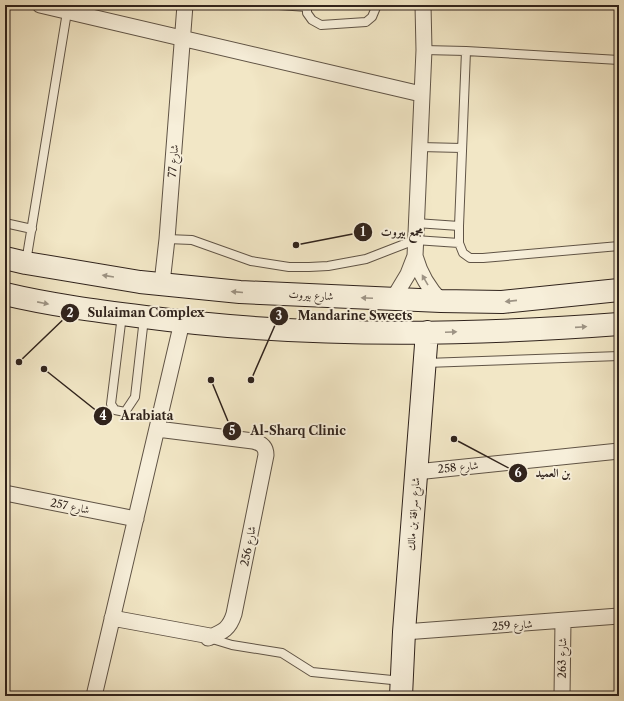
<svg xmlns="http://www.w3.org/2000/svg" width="624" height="701" font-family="'Libre Caslon Text',Amiri,serif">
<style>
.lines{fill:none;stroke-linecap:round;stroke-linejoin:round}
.lane-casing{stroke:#605446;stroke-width:10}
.street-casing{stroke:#605446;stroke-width:17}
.secondary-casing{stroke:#30231c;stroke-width:24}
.lane{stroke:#f7efda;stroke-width:8}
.street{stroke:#f7efda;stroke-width:15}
.secondary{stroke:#f7efda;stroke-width:22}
.oneway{fill:#9d9384}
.labels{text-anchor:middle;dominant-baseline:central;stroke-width:4;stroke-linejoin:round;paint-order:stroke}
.street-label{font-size:11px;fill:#30231c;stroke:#f7efda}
.leader{fill:none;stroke:#30231c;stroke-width:1.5}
.callout-dot{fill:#30231c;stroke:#f7efda;stroke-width:1.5}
.mark-label{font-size:12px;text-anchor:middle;font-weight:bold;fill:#fff}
.callout-label{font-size:12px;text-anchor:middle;font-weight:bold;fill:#30231c;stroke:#f7efda;stroke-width:4;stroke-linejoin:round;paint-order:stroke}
</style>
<rect width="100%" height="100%" fill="#f2e7c6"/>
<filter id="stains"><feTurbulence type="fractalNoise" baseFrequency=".005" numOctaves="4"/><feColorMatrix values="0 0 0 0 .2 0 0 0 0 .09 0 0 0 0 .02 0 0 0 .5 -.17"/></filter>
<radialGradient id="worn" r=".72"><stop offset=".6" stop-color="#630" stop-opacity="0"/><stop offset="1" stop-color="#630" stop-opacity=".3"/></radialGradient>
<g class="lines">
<defs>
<path id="lane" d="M279 5 307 7
M307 5V13L312 20 321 25 366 22 372 17 377 5
M424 50 466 51 619 60
M466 51 459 226V243L463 253 470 258H483L619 246
M420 147 462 148
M5 223 32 229
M416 223 459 226
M167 239 192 240 251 261 289 267H309L328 266 366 259 415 240 459 243
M26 262 67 12
M122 315 111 404 115 410 125 412 135 397 144 318
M426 363 619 356
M209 638 232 645 282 653 312 672 402 681"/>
<path id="street" d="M40 5 421 94
M423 5 424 50 415 256C420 274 428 288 441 301
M162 283 167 239 185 5
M393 299 408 274 415 256
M416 472 619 451
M5 493 136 519
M112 618 210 636 208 638C222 632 229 630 234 614L266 455C266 446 261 443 253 441L157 429
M404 632 619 616
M94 696 182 322
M562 696 563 621"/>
<path id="secondary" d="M5 258 26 263 140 282 240 292 441 301 502 302 619 290
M5 294C51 305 98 311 145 317 302 338 462 336 619 324
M401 696 404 632 427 332"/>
</defs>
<use href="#lane" class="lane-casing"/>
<use href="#street" class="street-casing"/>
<use href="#secondary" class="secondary-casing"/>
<use href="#lane" class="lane"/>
<use href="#street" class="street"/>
<use href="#secondary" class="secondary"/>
</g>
<defs><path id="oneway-solid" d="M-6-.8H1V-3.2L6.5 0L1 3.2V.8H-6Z"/></defs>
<g class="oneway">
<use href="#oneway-solid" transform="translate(108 276) rotate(-171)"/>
<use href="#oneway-solid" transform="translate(425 280) rotate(-120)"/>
<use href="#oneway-solid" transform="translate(237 292) rotate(-175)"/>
<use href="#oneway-solid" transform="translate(367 298) rotate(-177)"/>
<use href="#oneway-solid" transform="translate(511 301) rotate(174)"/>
<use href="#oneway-solid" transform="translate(43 303) rotate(11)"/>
<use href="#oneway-solid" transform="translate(581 327) rotate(-4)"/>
<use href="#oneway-solid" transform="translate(451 332) rotate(-2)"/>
</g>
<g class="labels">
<g class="street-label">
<text transform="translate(173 161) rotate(-86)">شارع 77</text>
<text transform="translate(311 295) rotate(3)">شارع بيروت</text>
<text transform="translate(458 467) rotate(-6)">شارع 258</text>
<text transform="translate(70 506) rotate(11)">شارع 257</text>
<text transform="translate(413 514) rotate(-86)">شارع سراقة بن مالك</text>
<text transform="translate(248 546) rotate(-79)">شارع 256</text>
<text transform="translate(512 625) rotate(-4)">شارع 259</text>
<text transform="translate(562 658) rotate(-89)">شارع 263</text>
</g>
</g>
<path class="leader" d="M296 245L363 232M19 362L70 313M251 380L279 316M44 369L103 416M211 380L232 431M454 439L518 473"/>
<g class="callout-dot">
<circle cx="296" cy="245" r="4"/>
<circle cx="19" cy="362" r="4"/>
<circle cx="251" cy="380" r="4"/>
<circle cx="44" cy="369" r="4"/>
<circle cx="211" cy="380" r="4"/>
<circle cx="454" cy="439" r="4"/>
<circle cx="363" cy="232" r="10"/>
<circle cx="70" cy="313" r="10"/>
<circle cx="279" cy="316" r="10"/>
<circle cx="103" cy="416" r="10"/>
<circle cx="232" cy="431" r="10"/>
<circle cx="518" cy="473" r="10"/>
</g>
<g class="mark-label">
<text x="363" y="236">1</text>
<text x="70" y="317">2</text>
<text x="279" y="320">3</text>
<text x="103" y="420">4</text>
<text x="232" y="435">5</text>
<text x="518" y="477">6</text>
</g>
<g class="callout-label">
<text x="402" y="236">مجمع بيروت</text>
<text x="146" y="317">Sulaiman Complex</text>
<text x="355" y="320">Mandarine Sweets</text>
<text x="147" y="420">Arabiata</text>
<text x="298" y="435">Al-Sharq Clinic</text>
<text x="553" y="477">بن العميد</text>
</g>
<rect width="624" height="701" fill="none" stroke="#f2e7c6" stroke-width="20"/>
<rect x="6" y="6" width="612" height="689" fill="none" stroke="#30231c" stroke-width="2"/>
<rect x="10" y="10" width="604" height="681" fill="none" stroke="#30231c"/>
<rect width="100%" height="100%" filter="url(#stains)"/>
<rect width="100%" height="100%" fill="url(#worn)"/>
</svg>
